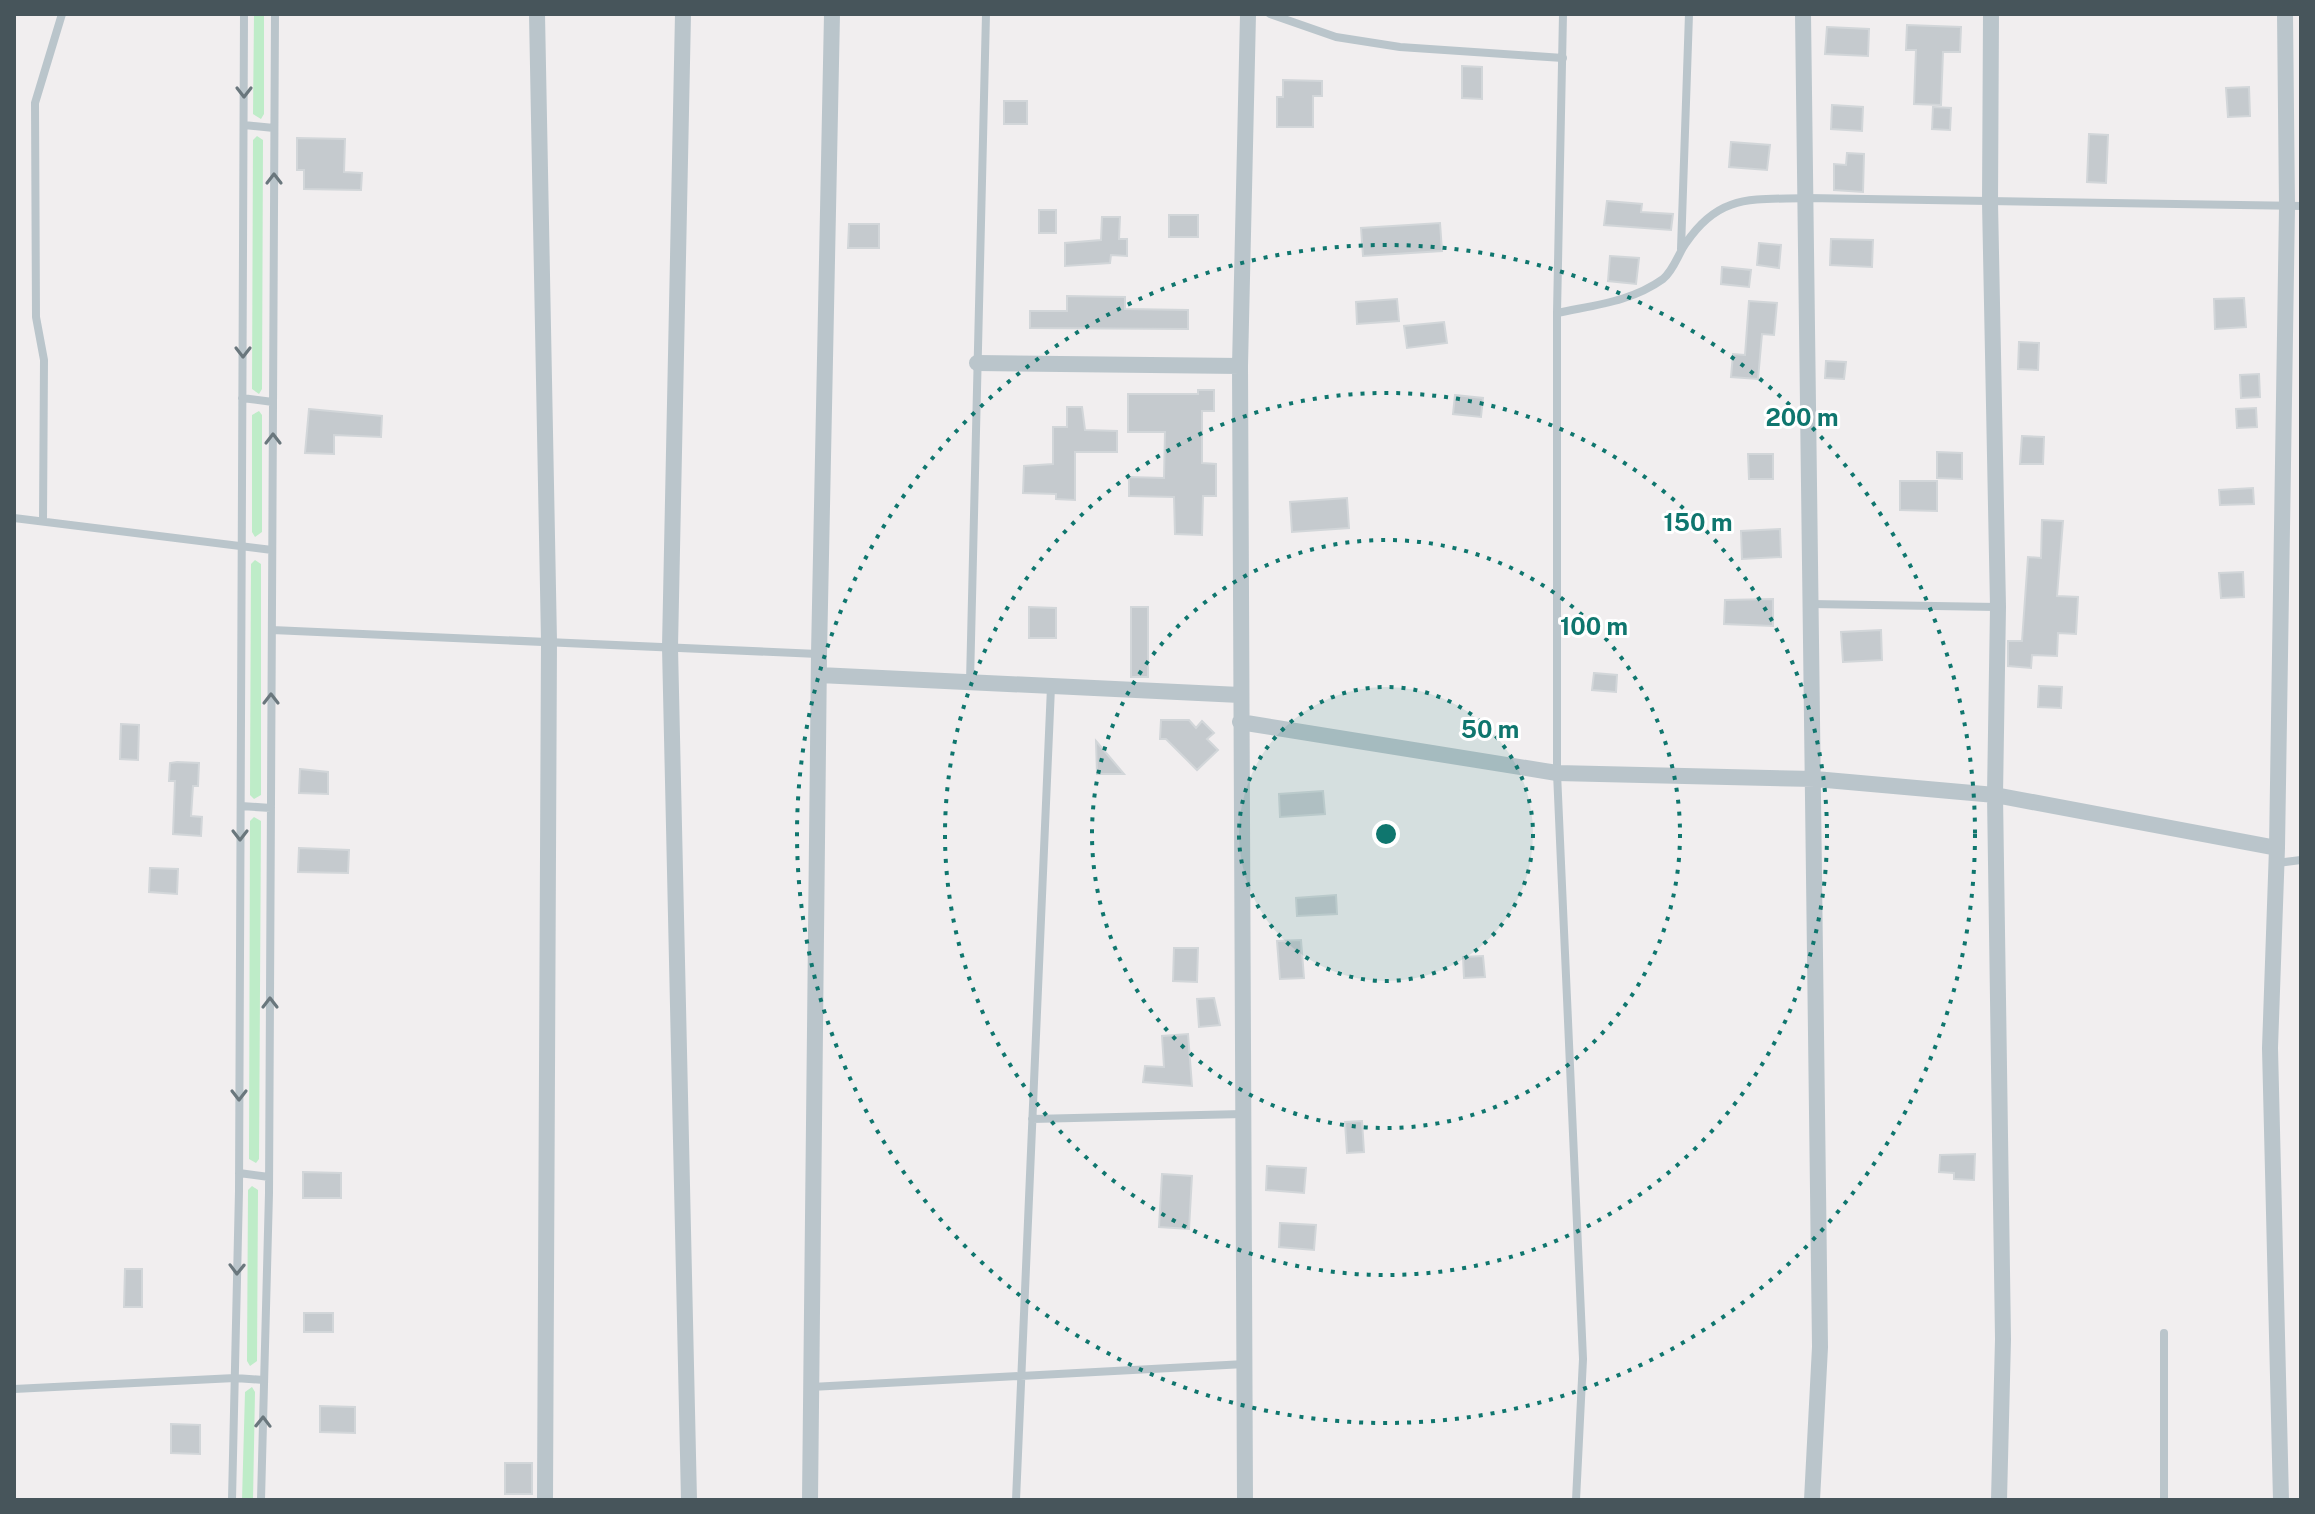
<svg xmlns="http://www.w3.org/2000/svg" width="2315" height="1514" font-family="'Public Sans',sans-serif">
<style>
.green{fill:#beecc8}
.building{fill:#c5cace;stroke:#d2d6d9;stroke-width:2}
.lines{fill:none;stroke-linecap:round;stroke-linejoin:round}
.lane{stroke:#bac5cb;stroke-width:8}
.street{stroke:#bac5cb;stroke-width:16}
.oneway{stroke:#6a777d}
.ring{fill:none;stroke:#0f766e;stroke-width:4;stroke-dasharray:4 8}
.centre{fill:#0f766e;stroke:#fff;stroke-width:4}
.ring-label{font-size:24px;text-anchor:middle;font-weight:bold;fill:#0f766e;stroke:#fff;stroke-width:6;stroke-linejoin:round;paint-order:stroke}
</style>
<rect width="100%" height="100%" fill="#f1eeef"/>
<path class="green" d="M254 14H264V114L261 119 253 114Z
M257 136 263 140 262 389 259 394 252 389 253 140Z
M259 411 262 415V532L255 537 252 532V415Z
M255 560 261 564V795L254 799 250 795 251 564Z
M254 817 261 821 259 1159 256 1163 249 1159 250 821Z
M252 1186 258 1190 257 1361 250 1366 247 1361 248 1190Z
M252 1387 255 1392 253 1500H242L245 1392Z"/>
<path class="building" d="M1907 25 1961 27 1960 52H1943L1941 105 1914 104 1916 50H1906Z
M1827 27 1869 29 1868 56 1825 54Z
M1462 66 1482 67V99L1462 98Z
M1283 80 1322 81V96H1313V127H1277V97H1283Z
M2249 87 2250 116 2228 117 2226 88Z
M1004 101H1027V124H1004Z
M1832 105 1863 107 1862 131 1831 129Z
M1933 107 1951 108 1950 130 1932 129Z
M2089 134 2108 135 2106 183 2087 182Z
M297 138 345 139 344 172 362 173 361 190 304 189V170H297Z
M1731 142 1770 145 1767 170 1729 167Z
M1847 153 1864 154 1863 192 1834 190V164L1846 165Z
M1607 201 1642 204 1641 212 1673 214 1671 230 1604 225Z
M1039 210H1056V233H1039Z
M1169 215H1198V237H1169Z
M1102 217H1120L1119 239H1127V256L1111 255 1110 263 1065 266V243L1101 240Z
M1440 223 1442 251 1363 256 1361 228Z
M849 224H879V248H848Z
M1831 239 1873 240 1872 267 1830 265Z
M1759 243 1781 245 1779 268 1757 265Z
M1610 256 1639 258 1636 284 1608 281Z
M1722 267 1751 270 1749 287 1721 284Z
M1067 296 1125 297V309L1188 310V329L1030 328V311H1067Z
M2244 298 2246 327 2215 329 2214 299Z
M1397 299 1399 321 1357 324 1356 302Z
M1749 301 1777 303 1774 335 1762 334 1758 379 1731 377 1733 354 1745 355Z
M1444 322 1447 343 1407 348 1404 326Z
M2019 342 2039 343 2038 370 2018 369Z
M1826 361 1846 362 1844 379 1825 378Z
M2259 374 2260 397 2241 398 2240 375Z
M1198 390H1214V411H1202V463L1216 464V496H1203L1202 535 1175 534 1174 497 1129 496V477L1164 478 1165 432H1128V394H1198Z
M1455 395 1483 398 1481 417 1453 414Z
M1067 407H1082L1085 430 1117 431V452H1075V500L1056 499V494L1023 493 1024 466 1053 464V427H1067Z
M2256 408 2257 427 2237 428 2236 409Z
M309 409 382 416 381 437 334 435V454L305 453Z
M2022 436 2044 437 2043 464H2020Z
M1937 452 1962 453V479L1937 478Z
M1748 454H1773V479H1749Z
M1900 481H1937V511L1900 510Z
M2253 488 2254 504 2220 505 2219 490Z
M1347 498 1349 528 1292 532 1290 502Z
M2042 520 2063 521 2057 596 2078 597 2076 634 2058 633 2057 656 2032 655 2031 668 2008 666V641H2022L2028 557 2041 558Z
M1780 529 1781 557 1742 559 1741 531Z
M2243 572 2244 597 2221 598 2219 573Z
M1773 599V626L1724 624 1725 600Z
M1029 607 1056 608V638H1029Z
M1131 607H1148V677H1131Z
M1881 630 1882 660 1843 662 1841 632Z
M1594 673 1617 675 1616 692 1592 690Z
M2039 686 2062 687 2061 708 2038 707Z
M1161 720H1189L1196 728 1202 721 1214 733 1207 739 1218 750 1197 770 1166 739H1160Z
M121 724 139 725 138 760 120 759Z
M1096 741 1124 774H1097Z
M177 762 199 763 198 786H193L191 816 202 817 201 836 173 834 175 781H169L170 763Z
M300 769 328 772V794L299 793Z
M1323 791 1325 814 1280 817 1279 794Z
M299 848 349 850 348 873 298 872Z
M150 868 178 869 177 894 149 892Z
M1336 895 1337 914 1297 916 1296 898Z
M1301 940 1304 978 1280 979 1277 941Z
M1174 948H1198L1197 982 1173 981Z
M1483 956 1485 977 1464 978 1463 957Z
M1214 998 1220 1025 1199 1027 1197 999Z
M1188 1034 1192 1086 1143 1082 1145 1066 1164 1067 1162 1036Z
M1362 1121 1364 1152 1347 1153 1345 1122Z
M1975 1154 1974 1180 1954 1179V1173L1939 1172 1940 1155Z
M1267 1166 1306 1168 1304 1193 1266 1190Z
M303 1172 341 1173V1198H303Z
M1162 1174 1192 1176 1189 1229 1159 1227Z
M1280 1223 1316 1225 1314 1250 1279 1247Z
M125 1269H142V1307H124Z
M304 1313H333V1332H304Z
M320 1406 355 1407V1433L320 1432Z
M171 1424 200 1425V1454L171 1453Z
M505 1463H532V1494H505Z"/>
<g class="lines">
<path class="lane" d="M1270 14 1336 37 1400 47 1563 58
M1563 14 1557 313V773L1583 1359 1576 1500
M244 125 274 128
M1681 249 1689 14
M1557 313C1594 305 1631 302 1663 279 1674 270 1678 254 1686 243 1720 193 1752 200 1807 198L2301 206
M242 398 273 402
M14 518 272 550
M43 521 44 360 36 317 35 103 62 14
M1811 604 1997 607
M272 630 818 654
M970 682 986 14
M241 806 271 808
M2277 863 2301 860
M1032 1119 1243 1114
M239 1173 269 1177
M2164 1333V1500
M811 1387 1245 1364
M14 1389 235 1378 264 1380
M232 1500 239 1191 244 14
M261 1500 269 1193 275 14
M1016 1500 1051 687"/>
<path class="street" d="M537 14 549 641 545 1500
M683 14 670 647 689 1500
M1803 14 1820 1347 1812 1500
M1991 14 1990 202 1998 607 1995 795 2003 1339 1999 1500
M977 363 1240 366
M819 675 1240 695
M1240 722 1557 773 1815 779 1995 795 2277 848
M810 1500 819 654 832 14
M1245 1500 1240 366 1248 14
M2281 1500 2270 1048 2277 848 2287 207 2285 14"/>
</g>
<defs><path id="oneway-chevron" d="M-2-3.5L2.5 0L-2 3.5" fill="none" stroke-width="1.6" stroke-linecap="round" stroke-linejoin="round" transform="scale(2)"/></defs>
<g class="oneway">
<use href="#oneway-chevron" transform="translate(244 92) rotate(90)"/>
<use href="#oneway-chevron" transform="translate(274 179) rotate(-90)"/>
<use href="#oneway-chevron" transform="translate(243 352) rotate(90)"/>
<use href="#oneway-chevron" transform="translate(273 439) rotate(-90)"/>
<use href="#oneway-chevron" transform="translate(271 699) rotate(-90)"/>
<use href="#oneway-chevron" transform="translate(240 835) rotate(90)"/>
<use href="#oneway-chevron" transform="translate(270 1003) rotate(-90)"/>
<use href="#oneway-chevron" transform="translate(239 1095) rotate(90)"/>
<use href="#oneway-chevron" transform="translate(237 1269) rotate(91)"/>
<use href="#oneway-chevron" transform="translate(263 1422) rotate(-89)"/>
</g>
<circle cx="1386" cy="834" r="147" fill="#0f766e" fill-opacity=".12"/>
<g class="ring">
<circle cx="1386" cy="834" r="147"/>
<circle cx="1386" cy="834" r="294"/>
<circle cx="1386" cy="834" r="441"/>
<circle cx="1386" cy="834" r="589"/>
</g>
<circle cx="1386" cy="834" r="12" class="centre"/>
<g class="ring-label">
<text x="1802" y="426">200 m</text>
<text x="1698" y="531">150 m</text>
<text x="1594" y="635">100 m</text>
<text x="1490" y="738">50 m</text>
</g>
<rect width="2315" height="1514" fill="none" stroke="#47555b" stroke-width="32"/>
</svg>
